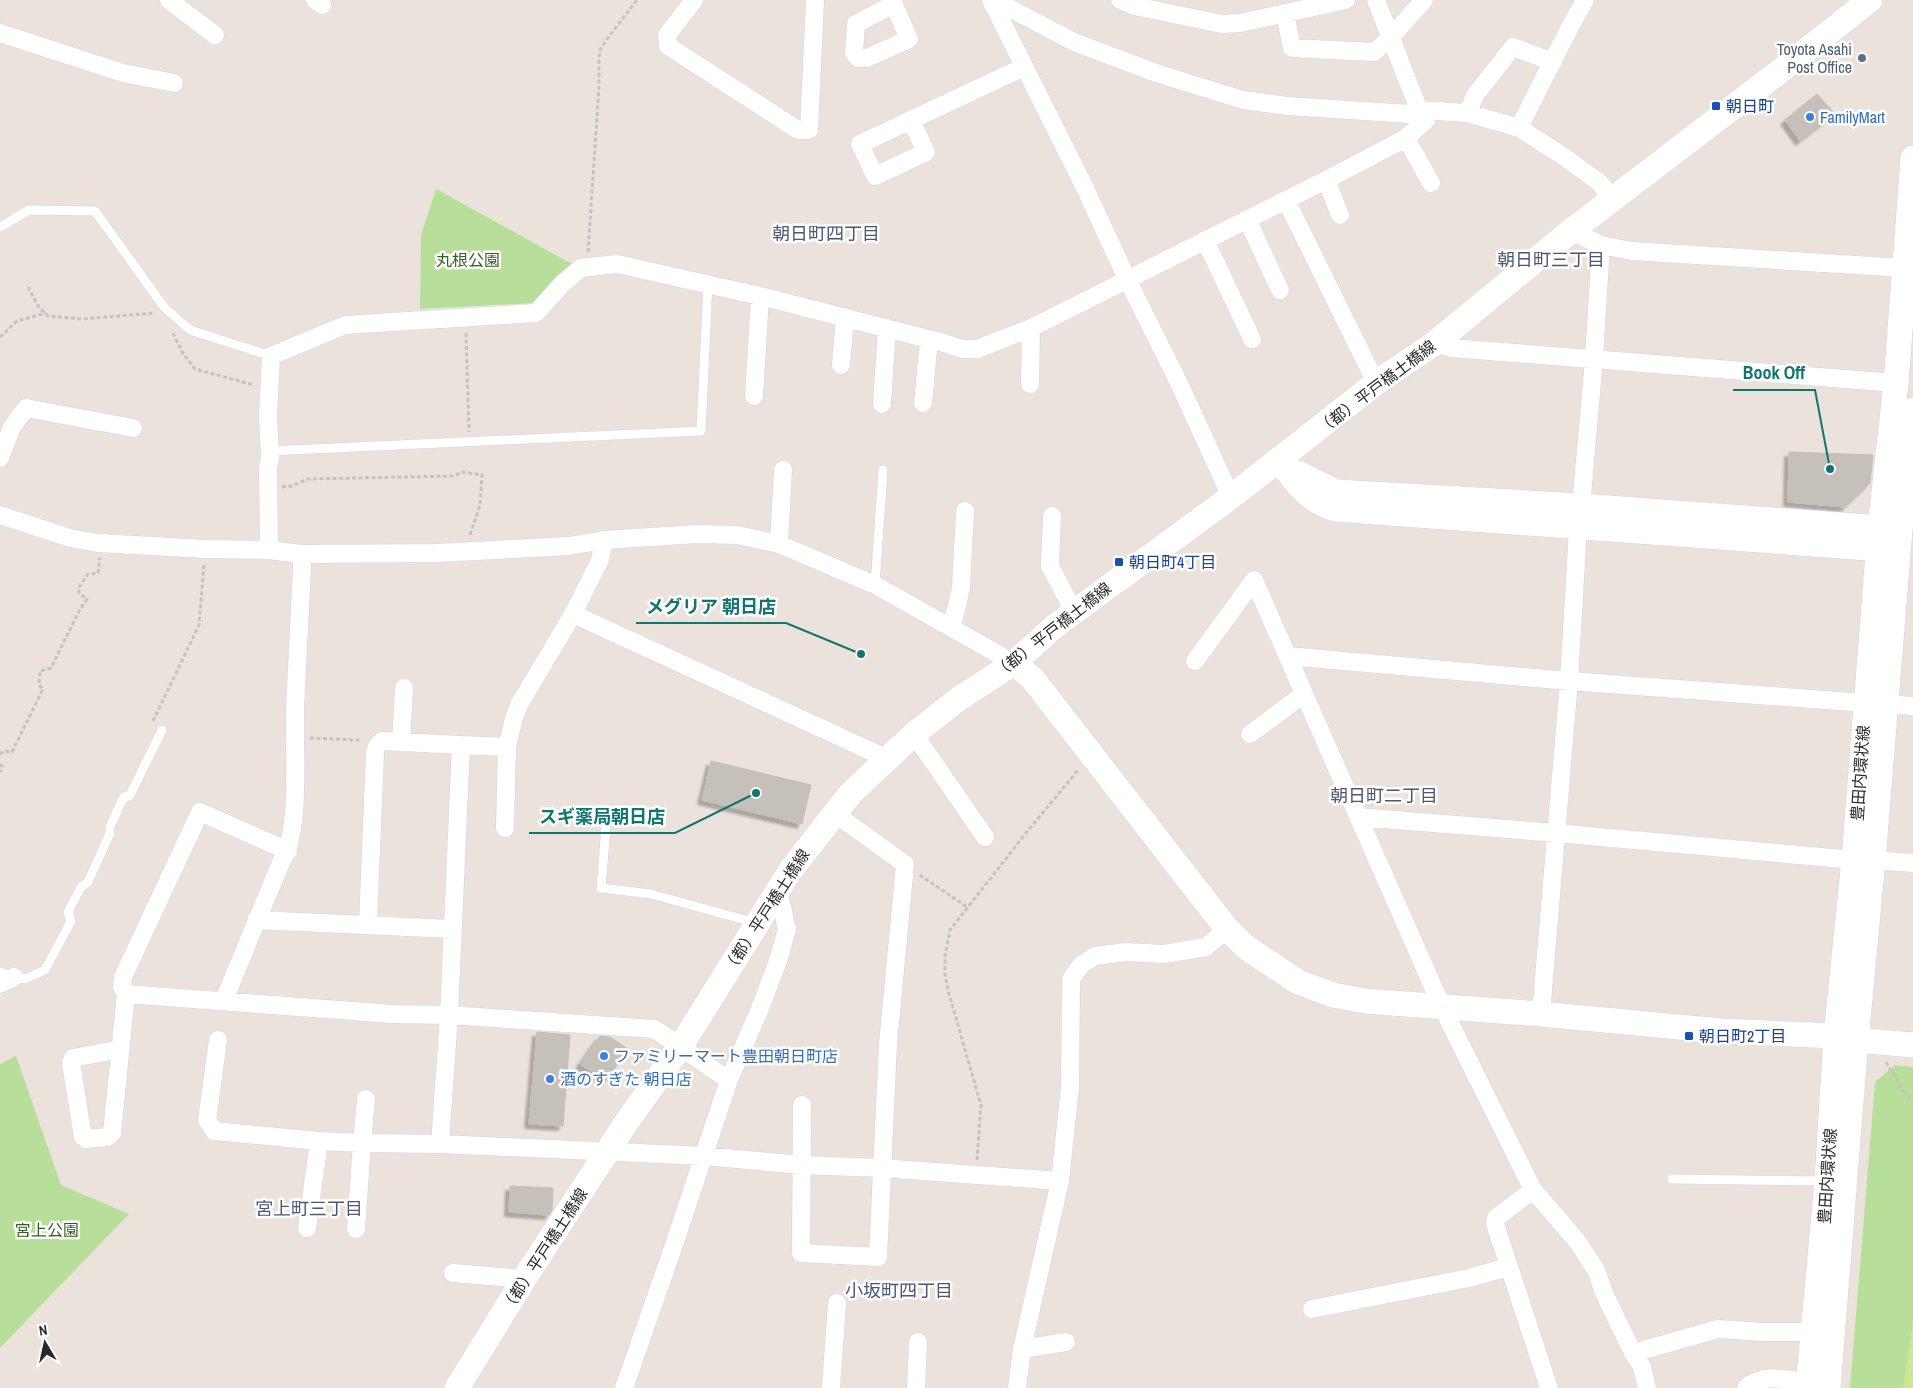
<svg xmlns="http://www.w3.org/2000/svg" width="1913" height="1388" font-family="'Archivo Narrow','Noto Sans JP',sans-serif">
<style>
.green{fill:#b7df99}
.pitch{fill:#cbe695}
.building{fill:#c6c0bb;stroke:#c6beb5;filter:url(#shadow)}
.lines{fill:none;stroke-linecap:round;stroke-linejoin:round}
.lane-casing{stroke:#d0d5e1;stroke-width:10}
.street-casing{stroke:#d0d5e1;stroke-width:19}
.secondary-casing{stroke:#d0d5e1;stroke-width:26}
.path{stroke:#c3c3c3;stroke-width:3;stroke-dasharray:4 2.5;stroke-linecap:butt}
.lane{stroke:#fff;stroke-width:9}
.street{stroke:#fff;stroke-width:18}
.secondary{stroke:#fff;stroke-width:25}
.service-dot{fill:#5c6f8a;stroke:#fff;stroke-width:2}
.transit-dot{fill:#1a4fb4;stroke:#fff;stroke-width:2}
.shop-dot{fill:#3f7fe0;stroke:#fff;stroke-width:2}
.labels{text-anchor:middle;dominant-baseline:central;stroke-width:5;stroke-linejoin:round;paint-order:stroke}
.service-label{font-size:16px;fill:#4e5e75;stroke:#fff;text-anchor:end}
.transit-label{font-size:16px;fill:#164399;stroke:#fff;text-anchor:start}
.shop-label{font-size:16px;fill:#366cbe;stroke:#fff;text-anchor:start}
.park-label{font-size:16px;fill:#31621c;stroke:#fff}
.street-label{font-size:16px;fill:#292929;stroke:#fff}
.neighbourhood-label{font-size:18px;fill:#4b5777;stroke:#fff}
.leader{fill:none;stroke:#0f766e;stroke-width:2}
.callout-dot{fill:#0f766e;stroke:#fff;stroke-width:2}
.callout-label{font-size:18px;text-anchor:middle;font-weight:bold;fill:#0f766e;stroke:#fff;stroke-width:5;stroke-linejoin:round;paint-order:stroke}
</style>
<defs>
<filter id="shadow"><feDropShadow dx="-4.5" dy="4.5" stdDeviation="1" flood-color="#0004"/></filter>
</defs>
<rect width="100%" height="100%" fill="#ebe3db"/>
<path class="green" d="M436 189 572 264 535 303 420 309 421 235Z
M16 1056 61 1185 129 1214 0 1348V1064Z
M1895 1065 1913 1067V1388H1850L1875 1082Z"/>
<path class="pitch" d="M1913 1322V1388H1903Z"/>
<path class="building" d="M1817 94 1835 114 1800 141 1785 120Z
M1789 452 1873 455 1870 483 1845 507 1788 502Z
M711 761 811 785 802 824 702 800Z
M537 1032 570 1035 563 1126 529 1124Z
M600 1036 610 1037 628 1049 606 1081 580 1064Z
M510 1186 553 1188 552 1210 549 1215 509 1212Z"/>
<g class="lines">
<defs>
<path id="lane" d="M0 227 29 210 95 211 164 307 190 330 271 356
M269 451 701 431 708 284
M875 585 883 470
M607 815 601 888 651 894 756 923
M0 972 14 977 25 979 45 970 71 921 68 912 81 887 88 882 110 833V827L123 798 130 795 162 730
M1672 1179 1824 1181"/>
<path id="street" d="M169 0 215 35
M315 0 322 5
M694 0 667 35 668 46 798 130H809L815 0
M892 0 909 39 867 58H858L854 52 856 24 894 4
M991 0 1085 188 1127 279 1178 381 1231 497
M1120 0 1134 6 1222 24 1240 23 1346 0
M993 5 1009 8 1074 42 1156 73 1243 100 1288 106 1410 114 1419 110 1467 113 1519 128 1563 156 1600 183 1612 199
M1285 13 1292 48 1374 52 1390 38 1424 0
M0 33 123 73 174 83
M1467 113 1476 94 1513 47 1553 62
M911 120 926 152 875 176 860 144 1024 67
M1519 128C1541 85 1561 42 1585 0
M1406 138 1431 183
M1326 180 1340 215
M1286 200 1376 383
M1247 219 1280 290
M1571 231 1601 245 1632 251 1904 268
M1205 240 1252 339
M1435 343 1451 348 1896 383
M841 365 845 317
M1030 384 1031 328
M754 396 760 296
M923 403 929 339
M882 404 887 328
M0 458 12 427 26 408 133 428
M1581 506 1594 359 1601 245
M0 515 70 538 98 543 205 549 269 550 301 554 437 553 569 546 604 540 698 534 737 535 779 544 875 585 1014 663
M1052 516 1050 566 1074 612
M604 540 600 560 573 614 519 705 514 718 507 747 461 745 449 1015 440 1144 704 1156 801 1165 881 1168 1060 1181
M779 544 783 470
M269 550 268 468 270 457 268 416 271 356 345 325 536 313 563 283 581 268 617 264 760 296 944 343 962 349H977L1031 328 1330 178 1406 138 1426 120 1419 110 1376 0
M573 614 888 759
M952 627 961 588 965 511
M1288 656 1569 681 1866 703
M1195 661 1254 580 1442 1007 1533 1190 1577 1241 1596 1270 1604 1293 1633 1353 1642 1367 1647 1388
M1885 704 1913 706
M914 734 985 837
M1250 734 1304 694
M401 742 404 688
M1358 817 1556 833 1854 860
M505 828 507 747
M288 851 200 812 123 977 122 987 126 994 392 1014 449 1015 654 1029C680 1045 703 1064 729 1080
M1873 860 1913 863
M256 920 452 929
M368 924 375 752 377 746 382 741 461 745
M0 984 14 977
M224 1000 282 860C301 832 294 745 295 709 297 662 300 615 302 568L301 554
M1541 1014 1569 681 1578 528
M218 1040 207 1120 214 1131 319 1141
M120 1049 73 1058 71 1063 83 1137 86 1139 108 1137 112 1133 126 994
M802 1105 801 1253 878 1257 888 1044 905 864 834 813
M1533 1190 1496 1218 1495 1224 1549 1388
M307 1228 319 1141 362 1143 366 1099
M356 1229 362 1143 440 1144
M453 1273 524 1279
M1312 1309 1469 1278 1508 1267
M1022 1349 1066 1342
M1633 1353 1718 1329 1763 1332H1814
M624 1388 673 1248 729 1080 759 1011 778 961 787 929 778 890
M831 1388 837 1303
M916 1388 918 1342
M1017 1388 1022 1349 1060 1181 1070 1087 1071 979 1081 965 1095 956 1126 952 1164 954 1206 947 1227 929
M1746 1388C1763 1372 1787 1380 1809 1383"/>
<path id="secondary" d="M1279 461C1297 483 1306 500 1335 509L1895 550
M1298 473 1336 492 1581 506 1897 529
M1014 663 1032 678 1227 929 1247 948 1298 982 1333 995 1365 1001 1541 1014 1721 1031 1836 1036 1856 1040 1913 1045
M457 1388 524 1279 628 1120 681 1046 790 871 850 794 914 734 960 698 1014 663 1055 626 1231 497 1376 383 1435 343 1571 231 1775 75 1870 0
M1808 1388 1827 1181 1836 1036 1854 860 1880 528 1896 383 1913 158
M1828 1388 1856 1040 1873 860 1900 530 1913 410"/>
</defs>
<use href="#lane" class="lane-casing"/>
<use href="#street" class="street-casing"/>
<use href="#secondary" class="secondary-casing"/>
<path class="path" d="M588 252 599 87V57L601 48 607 39 637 0
M28 287 38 306 48 316 82 319 154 313
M173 333 182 352 195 369 254 385
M466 333 469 432
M0 337 17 321 46 313
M282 487 292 486 308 479 453 476 463 472 482 475 480 505 470 535
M153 721 199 625 204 565
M310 738 361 740
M0 754 4 751 12 752 43 689 39 685 40 671 51 668 78 613 87 599 79 593V587L88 574 98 573 100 558
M0 764 2 766 0 772
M920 875 967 907
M1886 1062 1904 1092 1913 1100
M977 1160 981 1105 949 994 945 975V956L950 930 1026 833 1079 769"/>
<use href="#lane" class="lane"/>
<use href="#street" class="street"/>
<use href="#secondary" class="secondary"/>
</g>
<circle class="service-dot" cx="1862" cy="58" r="5"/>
<g class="transit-dot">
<rect x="1711" y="101" width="10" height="10" rx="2.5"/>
<rect x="1114" y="557" width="10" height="10" rx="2.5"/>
<rect x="1684" y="1031" width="10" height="10" rx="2.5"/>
</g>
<g class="shop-dot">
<circle cx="1810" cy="117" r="5"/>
<circle cx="604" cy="1056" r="5"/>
<circle cx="550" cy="1079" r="5"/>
</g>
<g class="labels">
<g class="service-label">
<text x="1852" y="49">Toyota Asahi<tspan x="1852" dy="18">Post Office</tspan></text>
</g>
<g class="transit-label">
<text x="1726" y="106">朝日町</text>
<text x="1129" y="562">朝日町4丁目</text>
<text x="1699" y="1036">朝日町2丁目</text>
</g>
<g class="shop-label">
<text x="1820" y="117">FamilyMart</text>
<text x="614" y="1056">ファミリーマート豊田朝日町店</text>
<text x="560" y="1079">酒のすぎた 朝日店</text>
</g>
<g class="park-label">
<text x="468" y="260">丸根公園</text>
<text x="47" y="1230">宮上公園</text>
</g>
<g class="street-label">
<text transform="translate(1376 387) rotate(-37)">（都）平戸橋土橋線</text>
<text transform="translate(1052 630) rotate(-38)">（都）平戸橋土橋線</text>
<text transform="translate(1860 773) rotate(-86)">豊田内環状線</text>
<text transform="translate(766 911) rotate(-57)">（都）平戸橋土橋線</text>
<text transform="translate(1827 1176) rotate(-86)">豊田内環状線</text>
<text transform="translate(544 1250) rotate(-57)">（都）平戸橋土橋線</text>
</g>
<g class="neighbourhood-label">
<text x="826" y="233">朝日町四丁目</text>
<text x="1551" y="259">朝日町三丁目</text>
<text x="1384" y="795">朝日町二丁目</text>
<text x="309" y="1208">宮上町三丁目</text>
<text x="899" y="1290">小坂町四丁目</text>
</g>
</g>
<path class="leader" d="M1830 469L1815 390H1733M861 654L786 623H636M756 793L675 833H529"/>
<g class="callout-dot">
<circle cx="1830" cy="469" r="5"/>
<circle cx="861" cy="654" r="5"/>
<circle cx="756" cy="793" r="5"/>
</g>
<g class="callout-label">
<text x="1774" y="379">Book Off</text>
<text x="711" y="613">メグリア 朝日店</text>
<text x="602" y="823">スギ薬局朝日店</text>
</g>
<g transform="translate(45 1343) rotate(351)" stroke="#ffffff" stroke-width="4" paint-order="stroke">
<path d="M0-4L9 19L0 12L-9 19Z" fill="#292929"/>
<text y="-8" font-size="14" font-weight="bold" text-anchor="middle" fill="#292929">N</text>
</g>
</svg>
